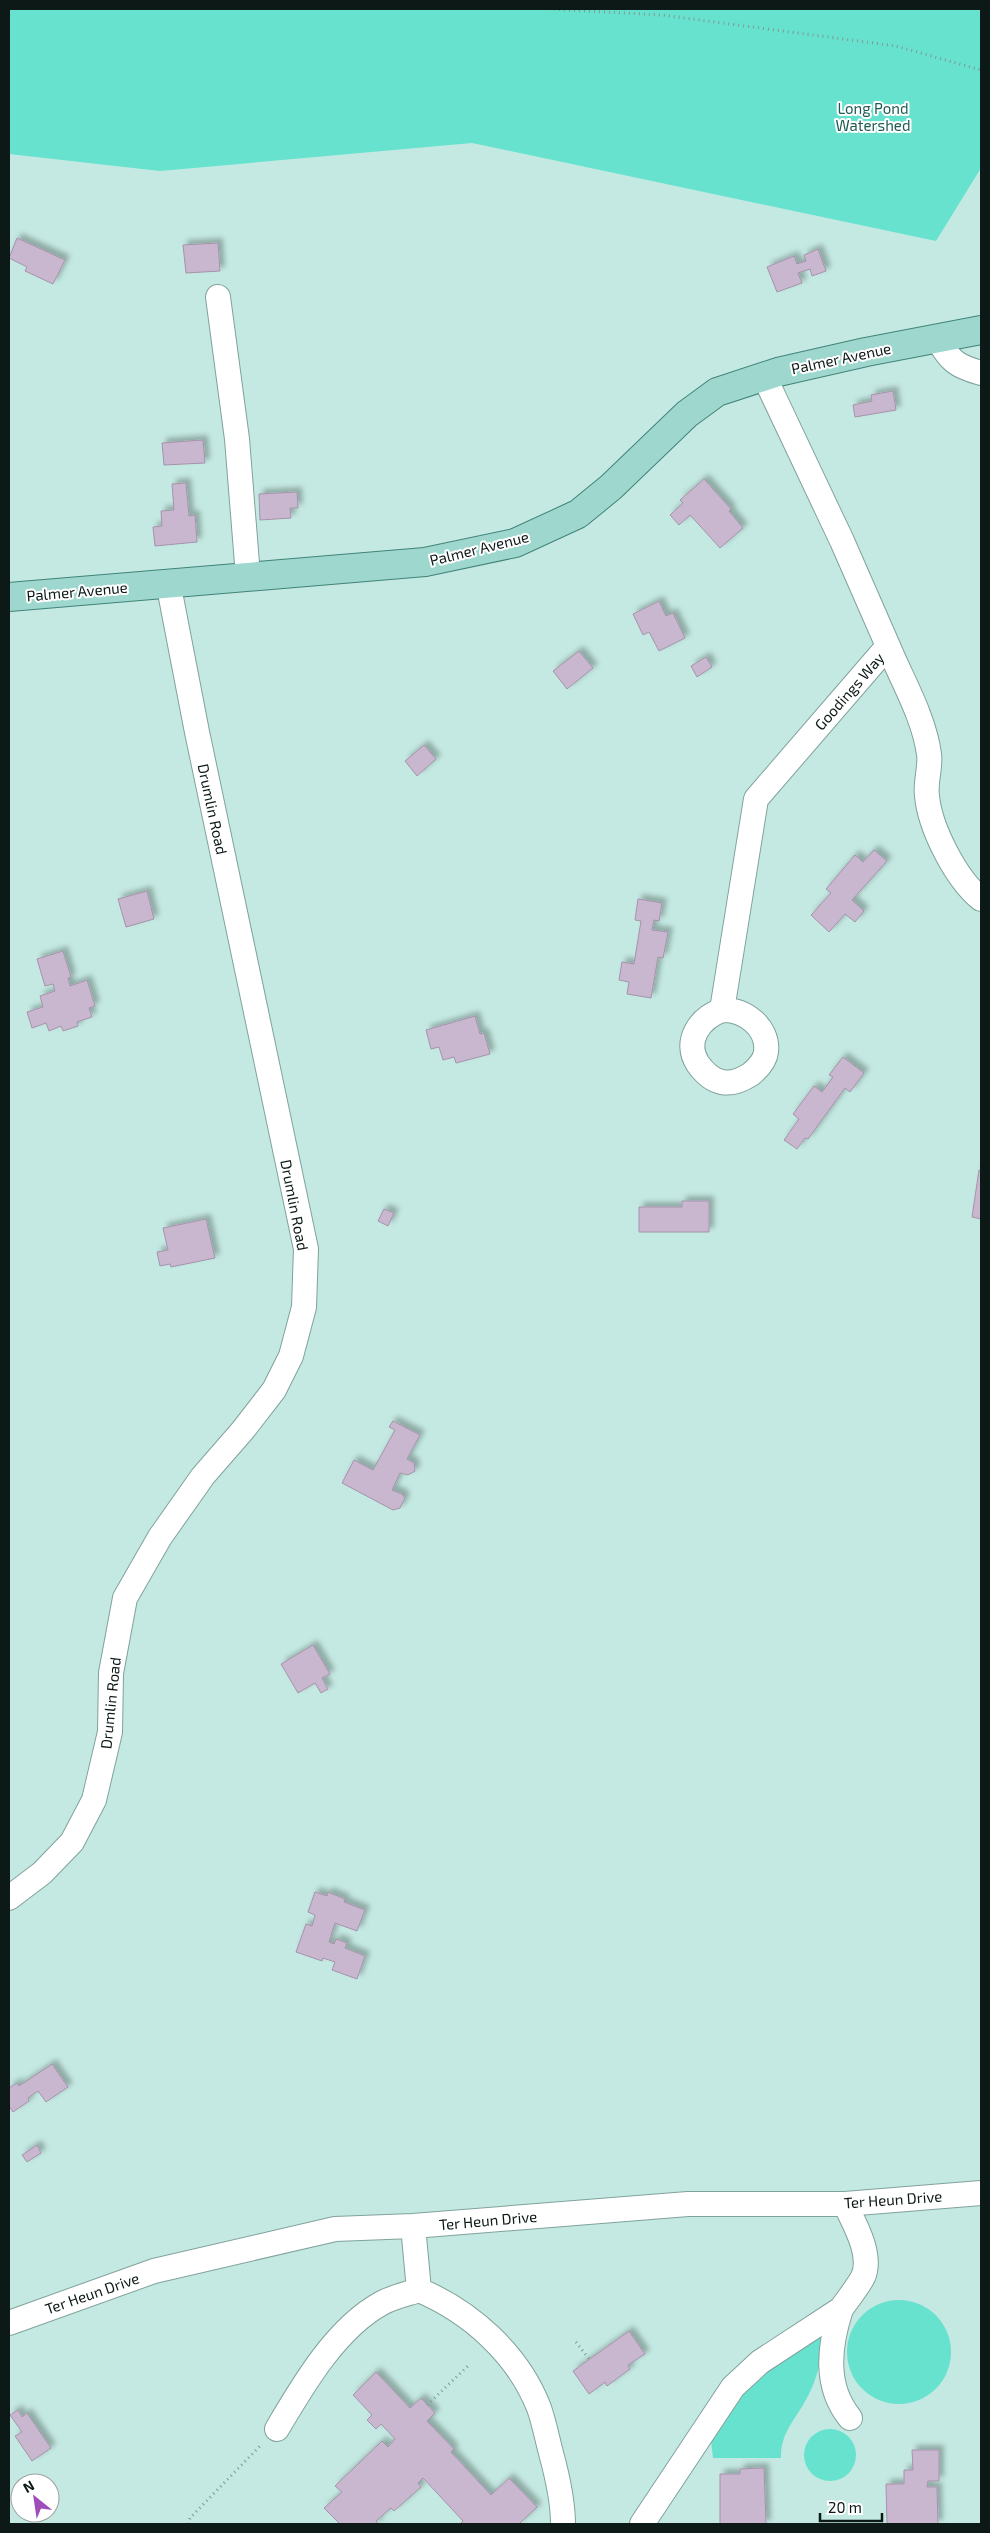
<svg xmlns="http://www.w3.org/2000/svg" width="990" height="2533" font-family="'Exo 2',sans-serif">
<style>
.green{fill:#67e2cf}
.building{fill:#c9b7cf;stroke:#a493aa;filter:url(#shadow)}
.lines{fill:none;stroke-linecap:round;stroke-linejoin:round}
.minor-casing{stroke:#80a29c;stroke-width:26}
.major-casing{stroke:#418378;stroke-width:30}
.path{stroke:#7e9a95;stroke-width:3;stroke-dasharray:1 4;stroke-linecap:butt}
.minor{stroke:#fff;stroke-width:24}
.major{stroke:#9ed7ce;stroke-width:28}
.labels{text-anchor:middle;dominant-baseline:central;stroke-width:4;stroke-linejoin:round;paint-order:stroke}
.park-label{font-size:15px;fill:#1d5b52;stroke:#fff}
.street-label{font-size:15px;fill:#0c1917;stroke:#fff}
</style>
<defs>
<filter id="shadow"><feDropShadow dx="4.5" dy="-4.5" stdDeviation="2.5" flood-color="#0004"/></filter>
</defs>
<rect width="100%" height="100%" fill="#c4e9e2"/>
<path class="green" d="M9 9H981V168L936 241 472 143 160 171 9 154Z
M847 2352a52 52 0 1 1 104 0a52 52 0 1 1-104 0Z
M819 2335 825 2342C821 2360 817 2378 809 2394 798 2417 780 2432 781 2458H713L711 2440 734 2403 749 2387 765 2373Z
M804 2455a26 26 0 1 1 52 0a26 26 0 1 1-52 0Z"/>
<path class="building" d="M17 238 65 260 53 284 25 271 27 267 9 258Z
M218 243 220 271 186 273 183 245Z
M818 249 826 271 812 276 810 269 798 273 802 283 777 292 767 267 794 256 797 264 806 261 804 255Z
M893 391 896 410 855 417 853 405 872 401 871 395Z
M203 440 205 463 164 465 162 443Z
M704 479 731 509 729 511 743 528 720 548 690 515 679 525 670 515 683 503 680 500Z
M186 483 189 516 195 515 197 542 155 546 153 527 162 526 161 511 174 510 172 484Z
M297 492 298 508H290L291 518 260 520 259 494Z
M659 601 666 616 673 613 685 638 659 651 649 632 643 635 633 614Z
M579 651 593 668 567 689 553 671Z
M706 657 712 667 697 677 691 666Z
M424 745 436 759 417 776 405 761Z
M874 850 887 861 852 900 864 911 855 922 845 914 829 932 811 915 831 893 826 889 855 855 863 862Z
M147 891 154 919 126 927 118 899Z
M638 899 662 903 659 921 654 920 652 930 668 932 663 958 658 957 651 998 627 994 629 982 619 980 622 962 634 964 641 921 635 920Z
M63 951 71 977 68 978 70 986 87 980 95 1006 89 1008 92 1017 77 1022 78 1026 63 1031 61 1026 49 1031 46 1023 32 1028 27 1012 43 1007 40 996 55 991 53 984 45 986 37 959Z
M475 1016 480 1034 484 1033 490 1054 456 1063 454 1057 443 1060 439 1047 431 1049 426 1030Z
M843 1057 864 1073 850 1092 845 1088 808 1139 805 1138 797 1149 784 1140 799 1119 793 1114 814 1086 822 1092 833 1077 829 1075Z
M979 1170 981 1171V1219L972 1217Z
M682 1201H709V1232H639V1207H682Z
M384 1209 394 1213 388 1226 378 1221Z
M206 1219 215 1258 171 1267 170 1264 160 1266 157 1252 168 1250 163 1228Z
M393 1421 420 1435 407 1459 414 1463 415 1471 408 1475 400 1473 392 1490 402 1494 405 1498 400 1508 393 1510 342 1483 354 1460 373 1470 395 1430 389 1427Z
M313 1645 330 1674 322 1678 328 1689 321 1693 315 1683 298 1693 281 1664Z
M315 1892 327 1896 328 1892 345 1899 344 1902 365 1910 357 1931 335 1923 329 1942 334 1944 336 1939 347 1943 345 1948 365 1956 357 1979 332 1970 335 1962 323 1958 322 1961 296 1952 306 1924 312 1926 315 1915 308 1912Z
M52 2064 68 2087 46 2102 38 2091 28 2098 29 2101 13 2112 9 2106V2088L17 2083 19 2086Z
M37 2145 41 2153 27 2162 22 2155Z
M629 2331 645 2354 628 2365 630 2369 607 2386 605 2382 589 2394 573 2371Z
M376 2372 410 2408 421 2398 435 2413 427 2421 454 2449 451 2452 491 2495 509 2478 537 2507 519 2524H460L463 2521 423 2478 418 2483 421 2487 394 2511 391 2508 376 2521 379 2524H340L324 2508 342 2492 335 2486 382 2441 388 2447 395 2439 381 2424 376 2429 367 2420 372 2415 353 2395Z
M18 2410 22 2417 27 2413 51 2448 32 2461 15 2436 22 2432 10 2415Z
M912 2450H939V2481H928L927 2487H937L938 2524H887L886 2484H904V2470H913Z
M764 2468 766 2524H720V2474H740V2469Z"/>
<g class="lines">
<defs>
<path id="minor" d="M218 297 237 439 248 576
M937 338C950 361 956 366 981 373
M888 646C902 680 924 717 929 754 931 767 925 782 927 796 930 828 956 879 981 899
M722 1010C700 1018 683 1041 698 1064 713 1085 730 1088 751 1074 757 1069 765 1061 766 1052 769 1027 744 1009 722 1010L756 799 888 646 842 541 764 376
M9 1898 42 1873 72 1842 94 1800 110 1732 111 1673 125 1598 160 1537 203 1476 243 1430 274 1390 291 1356 304 1307 306 1249 197 732 168 582
M413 2226 419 2290
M841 2309C848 2299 857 2288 863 2277 873 2255 854 2223 845 2204
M9 2323 154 2271 335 2229 413 2226 688 2204H845L981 2193
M277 2429C303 2385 336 2328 382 2303 393 2297 407 2294 419 2290 471 2312 518 2354 539 2408 544 2422 547 2438 551 2453 557 2475 563 2500 563 2524
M642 2524 733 2387 760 2362 841 2309C829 2346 824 2386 850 2418"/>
<path id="major" d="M9 597 425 562 515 543 578 514 611 487 687 414 717 392 778 372 866 352 981 330"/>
</defs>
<use href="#minor" class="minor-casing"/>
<use href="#major" class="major-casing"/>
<path class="path" d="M549 9 662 15 896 46 981 70
M576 2342 589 2359
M427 2405 469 2365
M188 2524 190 2518 262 2444"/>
<use href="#minor" class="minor"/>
<use href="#major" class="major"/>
</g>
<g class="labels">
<g class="park-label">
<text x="873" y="108">Long Pond<tspan x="873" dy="17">Watershed</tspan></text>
</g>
<g class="street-label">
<text transform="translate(841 358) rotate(-12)">Palmer Avenue</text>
<text transform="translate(479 548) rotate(-14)">Palmer Avenue</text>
<text transform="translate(77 591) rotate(-5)">Palmer Avenue</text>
<text transform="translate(849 691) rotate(-49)">Goodings Way</text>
<text transform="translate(213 809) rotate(78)">Drumlin Road</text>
<text transform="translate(295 1205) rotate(79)">Drumlin Road</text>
<text transform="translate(110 1703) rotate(-84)">Drumlin Road</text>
<text transform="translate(893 2199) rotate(-4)">Ter Heun Drive</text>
<text transform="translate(488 2220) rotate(-5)">Ter Heun Drive</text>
<text transform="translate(92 2293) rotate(-19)">Ter Heun Drive</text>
</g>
</g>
<rect width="990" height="2533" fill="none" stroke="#0c1917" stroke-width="20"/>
<g transform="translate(35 2498) rotate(330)"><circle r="24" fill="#ffffff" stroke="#9ea3a2"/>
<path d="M0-4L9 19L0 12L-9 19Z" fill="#a04dbc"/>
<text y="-8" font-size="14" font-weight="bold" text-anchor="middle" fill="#0c1917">N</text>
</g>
<path d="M820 2513v8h62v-8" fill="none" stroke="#0c1917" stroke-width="2.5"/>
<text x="828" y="2513" font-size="15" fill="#0c1917" stroke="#ffffff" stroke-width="4" paint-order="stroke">20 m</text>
</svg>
